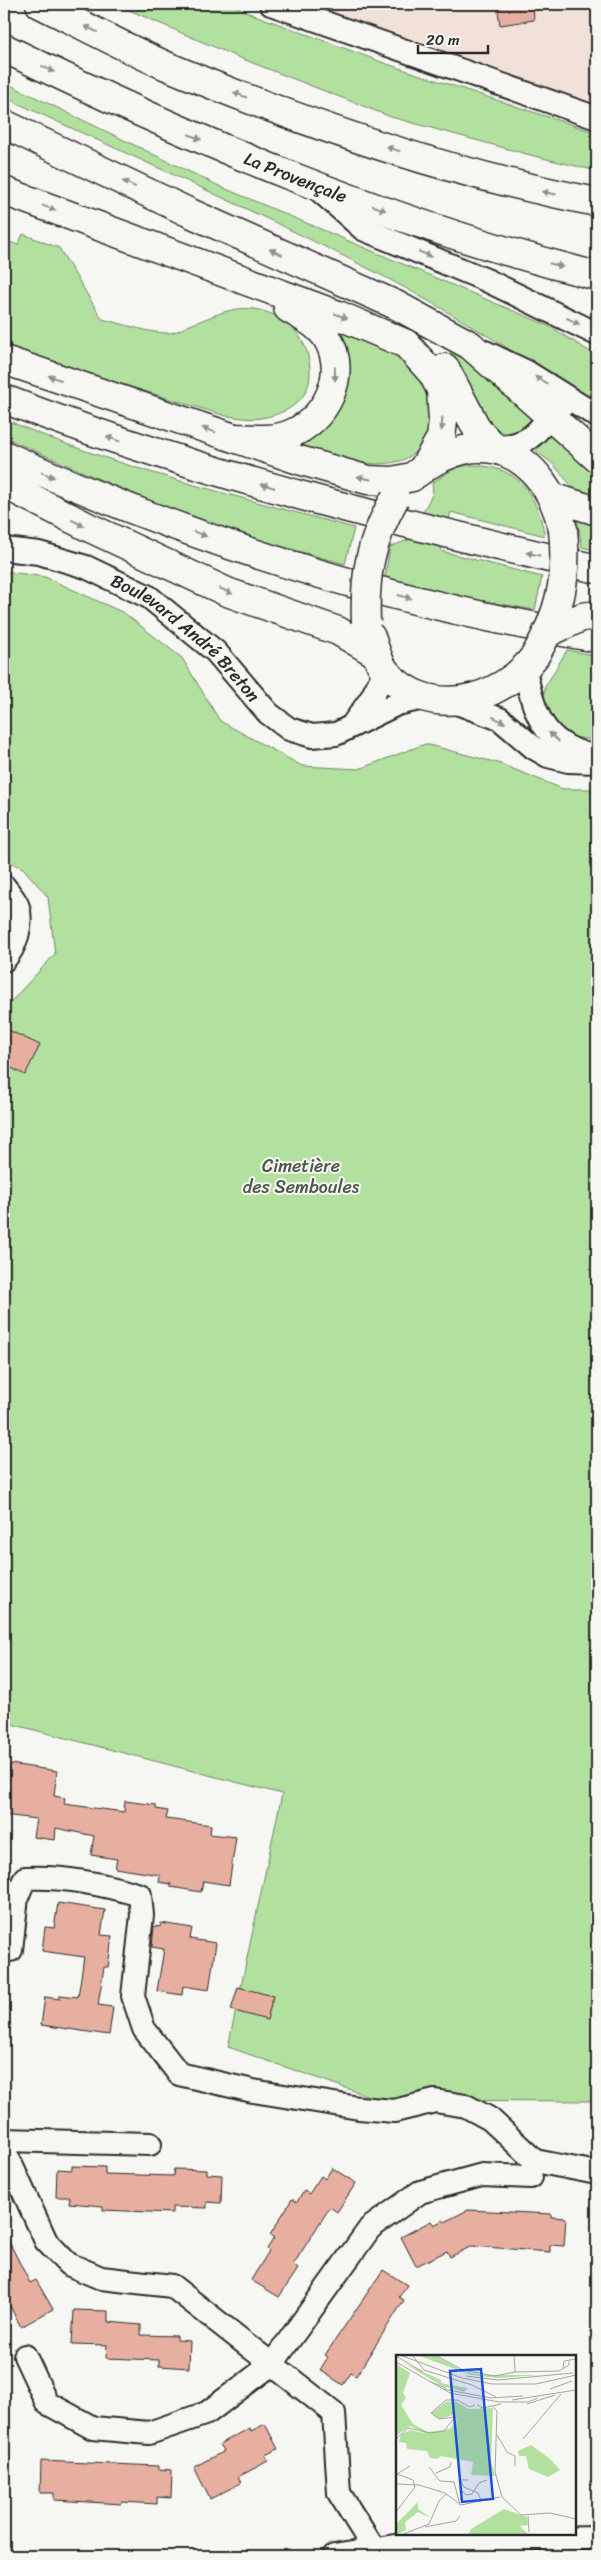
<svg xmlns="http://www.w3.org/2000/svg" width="601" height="2560" font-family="Sriracha,sans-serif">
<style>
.built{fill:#f2e1d9}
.green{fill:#b2e19f;stroke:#6e8665}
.building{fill:#e7afa0;stroke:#2b2b2b}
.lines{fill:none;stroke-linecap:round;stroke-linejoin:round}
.minor-casing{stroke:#2b2b2b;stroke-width:26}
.major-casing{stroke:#2b2b2b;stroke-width:31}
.highway-casing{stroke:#2b2b2b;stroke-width:31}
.minor{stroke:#f6f6f2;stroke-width:22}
.major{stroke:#f6f6f2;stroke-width:28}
.highway{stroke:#f6f6f2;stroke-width:28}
.major-bridge-casing{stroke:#2b2b2b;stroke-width:31;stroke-linecap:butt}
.major-bridge{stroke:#f6f6f2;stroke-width:28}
.oneway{fill:#90908e}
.labels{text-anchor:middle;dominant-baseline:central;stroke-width:4;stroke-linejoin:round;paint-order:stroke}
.street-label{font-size:18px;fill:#2b2b2b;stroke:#f6f6f2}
.park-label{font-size:18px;fill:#4d5848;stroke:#f6f6f2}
.inset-road{fill:none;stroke:#a5a5a2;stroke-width:1}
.view{fill:#1d4ed8;fill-opacity:0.15;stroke:#1d4ed8;stroke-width:2.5}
.inset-edge{fill:none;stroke:#2b2b2b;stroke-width:2.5}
</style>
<rect width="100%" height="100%" fill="#f6f6f2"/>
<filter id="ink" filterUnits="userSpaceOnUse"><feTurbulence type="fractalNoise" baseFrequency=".02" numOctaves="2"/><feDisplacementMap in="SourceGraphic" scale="10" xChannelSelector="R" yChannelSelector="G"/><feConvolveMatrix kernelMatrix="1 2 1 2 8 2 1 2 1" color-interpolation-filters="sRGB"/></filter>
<g filter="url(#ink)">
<path class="built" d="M251 4H597V125L454 78Z"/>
<path class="green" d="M115 4H231L249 13 387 64 597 133V171L534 156 391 117 235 56Z
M4 82 219 186 549 326 597 356V405C527 360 457 315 383 276 259 212 131 156 4 97Z
M23 234 59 248 102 319C120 323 152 334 169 333 175 333 184 328 190 325 224 312 244 299 280 318 294 325 305 342 308 356 317 393 296 412 261 418 250 420 237 417 226 416L4 348V240L18 245Z
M323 317C339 323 361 327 376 337 386 343 411 361 417 370 427 387 432 414 427 433 423 447 411 459 396 462 361 469 325 454 292 444L325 424Z
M447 346 479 366 536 420C523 437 504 439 489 423Z
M4 419C116 468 236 496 354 528L345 564C312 555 279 546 247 536 164 509 83 472 4 437Z
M550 433 597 472V498L574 489 553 464 536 451Z
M467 465C518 465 535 490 545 536L451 512 441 551 542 577 535 610 464 598 385 577 390 547 408 540 433 493 432 483 452 470Z
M576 513 597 520V551L582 547Z
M4 571 45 577 124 613 182 658 220 721 302 766 359 769 425 744 498 763 563 789H597V2101L380 2100 228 2047 282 1794 4 1722V1009L55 954 48 897 23 868 4 860Z
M567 650 597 656V741L575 737 551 721 544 700 545 687Z"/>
<path class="building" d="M497 4H533L534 20 500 25Z
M4 1028 40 1045 25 1075 4 1064Z
M10 1764 57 1771 54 1796 65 1798 64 1804 124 1812 125 1801 156 1805V1809L168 1811 166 1819 211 1825 210 1834 236 1837 229 1885 203 1881 201 1892 171 1887V1884L159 1882 160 1875 115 1868 117 1859 91 1855 94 1836 56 1828 55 1840 33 1837 36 1819 4 1815V1789L7 1790Z
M58 1903 105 1910 101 1935 112 1936 108 1967H104L98 2005 113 2007 109 2035 41 2025 45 1997 60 1999V1995L78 1997 84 1957 42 1951 45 1927 54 1928Z
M161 1923 192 1928 190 1939 216 1943 209 1990 183 1986 182 1995 157 1991 164 1949 152 1947 154 1926 160 1927Z
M238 1987 273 1996 267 2020 231 2010Z
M72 2166 105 2167V2174L173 2176 174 2169 207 2170V2174L222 2175 221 2203 207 2202V2208L172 2207V2213L103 2210V2206L69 2203 70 2197H56L57 2169 72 2170Z
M332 2168 356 2183 337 2212 330 2207 293 2265 298 2269 279 2297 251 2280 269 2251 267 2249 274 2238 270 2235 292 2199 297 2202 304 2191 309 2194 321 2176 325 2179Z
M468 2210 551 2214V2217L566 2218 564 2246 550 2245V2252L472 2246 450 2257 447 2251 416 2266 401 2237 431 2221 434 2225 443 2220 444 2222Z
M4 2232 30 2283 36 2280 53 2309 21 2327 4 2295Z
M383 2270 407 2285 399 2297 404 2300 356 2376 351 2373 343 2385 320 2370 328 2357 325 2355Z
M74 2310 108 2311V2322L141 2325V2335L177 2336V2340L190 2341 189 2368 159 2366V2360L106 2358 107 2345 72 2344Z
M265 2424 278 2449 265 2455 268 2461 238 2477 241 2483 210 2499 194 2467 224 2451 220 2444 250 2428 251 2431Z
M41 2461 158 2466V2469L172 2470 171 2498 157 2497V2504L122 2502V2504L54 2500V2493H40Z"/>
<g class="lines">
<defs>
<g id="minor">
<path d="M271 4 597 118"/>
<path d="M319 190 363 229 486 280 597 334"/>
<path d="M485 352 527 372 597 416"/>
<path d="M495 448C540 442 532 431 562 406"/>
<path id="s1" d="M4 549 39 553 86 567 149 597 216 652 268 713 289 729 312 736 336 734 397 704 424 698"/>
<path d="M525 670C534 712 542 743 589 755"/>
<path d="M454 702 500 719 534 748 548 756 568 761 597 762"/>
<path d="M353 724 371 699 385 671"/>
<path d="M4 886C8 892 16 900 18 907 23 924 16 947 4 960"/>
<path d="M11 1950 17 1897 25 1878C64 1876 103 1884 140 1895L142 1915 133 1996 144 2029 179 2074 253 2091 359 2108 394 2111 435 2101 466 2106 490 2119 535 2161 597 2173"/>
<path d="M4 2140 150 2144"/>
<path d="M4 2149 46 2241 68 2264 101 2278 172 2286 334 2413 339 2493 374 2549"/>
<path d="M25 2356 47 2403 93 2428 149 2433 207 2413 272 2364 370 2228 420 2192 482 2175 531 2177"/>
<path d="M334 2556 425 2541 597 2538"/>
</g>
<path id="major" d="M4 360 299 460 368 480 393 481 412 477
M4 399C196 473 397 523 597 569
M4 455C192 541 393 604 597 638
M416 474C481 422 545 452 563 530
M4 484 88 527 227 592 338 631 377 654
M552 497 597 511
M371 637C375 648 378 663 386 672 428 721 500 702 535 656"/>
<g id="highway">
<path d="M40 4C83 25 125 48 169 67 307 125 450 174 597 202"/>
<path id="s2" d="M4 48C194 141 391 224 597 276"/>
<path d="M4 124 188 212 396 305 470 345 597 458"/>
<path d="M4 191 338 315 406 344 433 374 441 390 443 421 441 438 423 469"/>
<path d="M445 368 478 431 495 448"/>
<path d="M235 438C252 439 271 441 288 435 326 421 349 375 327 338 318 324 301 316 288 308"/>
</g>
</defs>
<use href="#minor" class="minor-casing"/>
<use href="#major" class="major-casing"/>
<use href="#highway" class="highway-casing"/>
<use href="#minor" class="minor"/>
<use href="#major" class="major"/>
<use href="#highway" class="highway"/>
<defs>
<path id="major-bridge" d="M366 622C364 572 371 541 395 498
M549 632 582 617 597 615
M535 656C560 613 568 579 563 530"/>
</defs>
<use href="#major-bridge" class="major-bridge-casing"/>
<use href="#major-bridge" class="major-bridge"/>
</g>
<defs><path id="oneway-solid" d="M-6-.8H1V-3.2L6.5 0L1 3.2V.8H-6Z" transform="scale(1.25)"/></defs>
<g class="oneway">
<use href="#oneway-solid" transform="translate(91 29) rotate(-154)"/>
<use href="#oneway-solid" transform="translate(48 69) rotate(26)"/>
<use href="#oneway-solid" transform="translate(240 95) rotate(-159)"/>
<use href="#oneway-solid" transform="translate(195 137) rotate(23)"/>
<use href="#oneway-solid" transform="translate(393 149) rotate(-162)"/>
<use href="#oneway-solid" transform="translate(129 184) rotate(-155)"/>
<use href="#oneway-solid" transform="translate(549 193) rotate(-169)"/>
<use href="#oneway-solid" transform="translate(49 208) rotate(20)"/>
<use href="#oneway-solid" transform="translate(379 208) rotate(20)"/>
<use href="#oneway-solid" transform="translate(276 252) rotate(-155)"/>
<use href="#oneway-solid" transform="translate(425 254) rotate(23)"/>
<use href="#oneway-solid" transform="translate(556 265) rotate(14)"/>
<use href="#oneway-solid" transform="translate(341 316) rotate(21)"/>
<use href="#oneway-solid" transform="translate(573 321) rotate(26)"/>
<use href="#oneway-solid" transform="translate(335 374) rotate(89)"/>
<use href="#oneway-solid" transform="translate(55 378) rotate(-161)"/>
<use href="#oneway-solid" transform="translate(541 380) rotate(-149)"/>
<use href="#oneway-solid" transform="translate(442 424) rotate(94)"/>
<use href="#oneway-solid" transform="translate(209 430) rotate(-161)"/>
<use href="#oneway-solid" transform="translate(113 439) rotate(-161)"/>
<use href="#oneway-solid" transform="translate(48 475) rotate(22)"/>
<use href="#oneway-solid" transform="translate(364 478) rotate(-167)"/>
<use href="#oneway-solid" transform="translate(268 486) rotate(-164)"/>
<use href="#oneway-solid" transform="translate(78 523) rotate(27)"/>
<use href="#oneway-solid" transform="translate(200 534) rotate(20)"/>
<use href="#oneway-solid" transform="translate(533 554) rotate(-167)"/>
<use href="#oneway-solid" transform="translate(226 591) rotate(23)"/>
<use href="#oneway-solid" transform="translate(405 597) rotate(15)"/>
<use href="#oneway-solid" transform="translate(499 720) rotate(27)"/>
<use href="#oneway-solid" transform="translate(554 737) rotate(-137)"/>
</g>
</g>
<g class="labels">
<g class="street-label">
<text stroke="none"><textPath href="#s2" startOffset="319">La Provençale</textPath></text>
<text stroke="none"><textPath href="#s1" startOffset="208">Boulevard André Breton</textPath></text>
</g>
<g class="park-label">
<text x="301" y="1166">Cimetière<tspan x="301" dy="21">des Semboules</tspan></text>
</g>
</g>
<g transform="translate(396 2355)">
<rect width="180" height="180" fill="#f6f6f2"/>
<path d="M21 0H38L67 16 85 20H144L102 23 75 20ZM8 8 45 25V28L72 33 68 37 46 31ZM0 9 14 18 7 38 10 43 5 50 17 69 32 77 54 74 61 65 57 60 43 64 35 58 50 47 59 46 73 54 97 53 95 106 99 121 75 120 77 107 45 101 41 104 34 103 31 96 11 94 10 88 3 87 5 79 15 75 30 79 14 71 0 81ZM135 90 153 103 164 115 152 122 133 114 130 101H123L122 96ZM28 141 22 147V154L35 163 22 157 9 167 10 175 0 180V169ZM108 154 131 162 132 170 124 171 133 180H72L75 174Z" fill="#b2e19f"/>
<path class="inset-road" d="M4 0 66 23 96 29H140L180 20M16 0 28 15 76 30 100 42M39 0 67 15 98 21 119 17 163 16 173 10V6M118 0 119 17M0 1 27 17M0 7 54 38 103 47M167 13 168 6 180 4M70 21 102 25 177 18M35 27 50 33M47 34 95 43 127 41M154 34 176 26M116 45 180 35M103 47H132L142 43M131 49 159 40M81 50 87 53 105 49M97 52 101 56 99 117 106 142M101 80 111 97 119 101V111M0 84 12 73 35 78 48 76 59 62 43 64 35 58 50 45H61L74 52 79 50M127 84 165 39M14 111 1 119 17 125M33 112 44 126 58 127 64 150M40 118 54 112 55 107M72 125H64L68 132 82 138 85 145M0 129 23 130 49 138 65 150 104 142M66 136 70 140 76 139 83 128 91 125M106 142 125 160 154 158 180 164M0 157 19 132 17 125M132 161 133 177M29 172 60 166 64 161M5 180 33 169 43 146 50 139"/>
<path class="view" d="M85 14 97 144 66 147 54 16Z"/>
<rect width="180" height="180" class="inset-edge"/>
</g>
<rect width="601" height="2560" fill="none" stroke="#f6f6f2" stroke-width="20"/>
<rect x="10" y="10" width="581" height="2540" fill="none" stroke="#2b2b2b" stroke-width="2" filter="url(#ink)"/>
<path d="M418 45v8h70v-8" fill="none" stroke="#2b2b2b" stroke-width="2.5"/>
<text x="426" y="45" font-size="15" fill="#2b2b2b" stroke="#f6f6f2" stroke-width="4" paint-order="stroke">20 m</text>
</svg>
